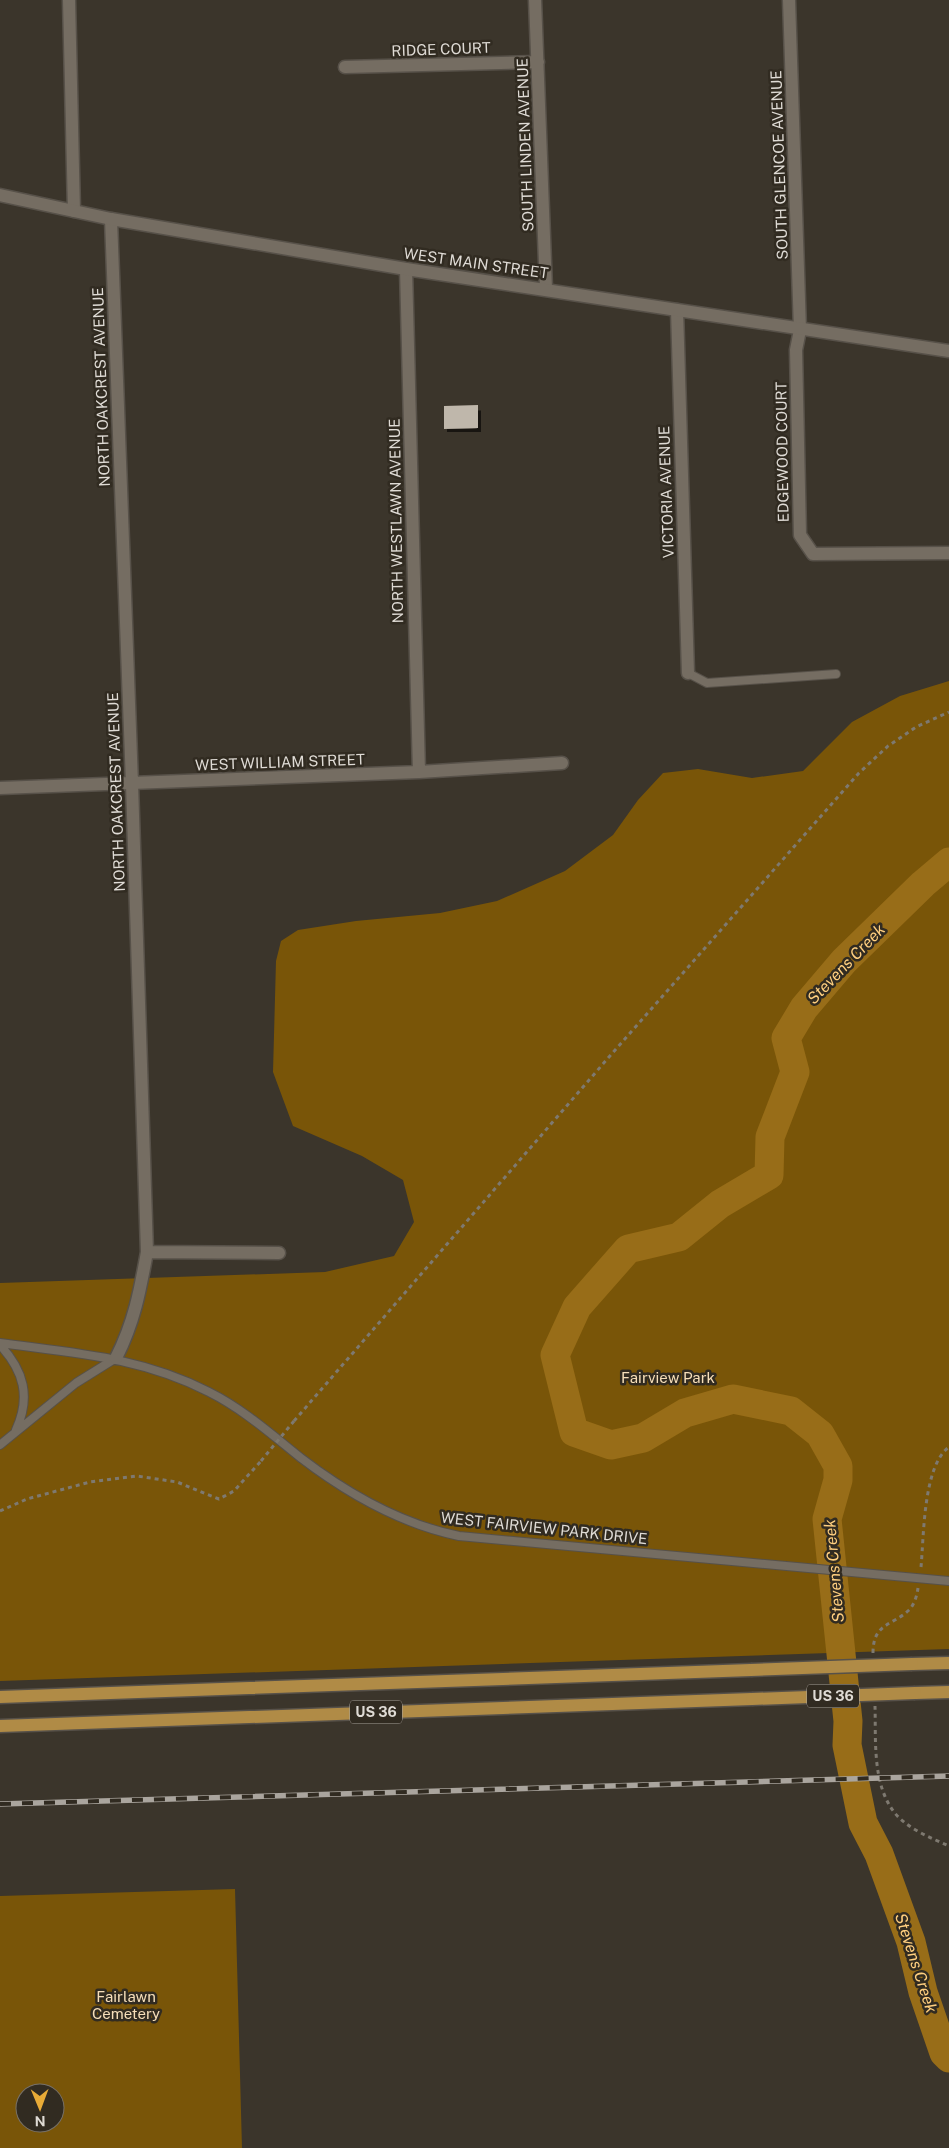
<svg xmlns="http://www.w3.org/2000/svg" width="949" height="2148" font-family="'Public Sans',sans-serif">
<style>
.green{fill:#795508;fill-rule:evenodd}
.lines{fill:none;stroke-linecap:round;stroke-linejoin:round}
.river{stroke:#986d18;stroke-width:29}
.building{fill:#bfb7ab;filter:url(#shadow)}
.lane-casing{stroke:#575149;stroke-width:10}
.street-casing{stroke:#575149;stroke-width:15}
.secondary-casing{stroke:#575149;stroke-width:15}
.primary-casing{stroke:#575149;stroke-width:15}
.path{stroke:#7e7970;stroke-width:3;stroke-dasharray:4 4;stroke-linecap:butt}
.lane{stroke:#756d62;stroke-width:8}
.street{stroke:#756d62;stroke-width:12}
.secondary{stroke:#756d62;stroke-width:12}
.primary{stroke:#b08b46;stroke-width:12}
.rail-casing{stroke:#aaa59e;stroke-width:5.5}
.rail{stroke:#312b21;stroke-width:4;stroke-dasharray:11;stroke-linecap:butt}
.primary-bridge-casing{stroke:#575149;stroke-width:15;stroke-linecap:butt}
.path-bridge{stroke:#7e7970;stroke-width:3;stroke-dasharray:4 4;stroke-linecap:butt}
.primary-bridge{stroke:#b08b46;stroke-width:12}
.labels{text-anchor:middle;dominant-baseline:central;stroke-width:5;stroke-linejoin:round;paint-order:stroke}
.shield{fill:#312b21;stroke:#aba69f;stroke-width:1}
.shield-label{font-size:14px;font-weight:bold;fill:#dfdbd5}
.street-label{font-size:15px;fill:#dfdbd5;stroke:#312b21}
.park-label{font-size:15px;fill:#f6deb9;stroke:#312b21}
.water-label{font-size:16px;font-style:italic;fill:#ffcf7f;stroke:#312b21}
</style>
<defs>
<filter id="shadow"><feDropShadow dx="3" dy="5.5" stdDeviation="0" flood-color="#0009"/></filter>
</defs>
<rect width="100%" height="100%" fill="#3b352b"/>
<path class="green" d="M949 681V1649L0 1681V1283L325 1272 394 1256 414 1222 403 1180 362 1156 293 1126 273 1072 276 961 281 941 298 930 356 921 440 913 497 901 565 871 613 835 638 800 663 773 698 769 752 778 803 771 852 722 900 696Z
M235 1889 242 2148H0V1896ZM25 2093H55V2123H25Z"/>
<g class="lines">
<path class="river" d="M949 862 923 884 844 961 804 1008 786 1038 795 1072 770 1137 769 1175 720 1204 679 1237 628 1249 577 1307 555 1355 574 1432 611 1445 643 1438 685 1413 733 1399 791 1411 820 1434 838 1466V1480L827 1519 848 1721 847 1745 863 1823 879 1854 911 1942 923 1992 944 2053 949 2058"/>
</g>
<path class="building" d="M478 405V428L444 429V406Z"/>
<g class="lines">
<defs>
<path id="lane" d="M688 673 707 683 836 674
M0 1343C74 1353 141 1357 209 1392 243 1409 271 1434 301 1458 348 1494 401 1524 459 1536L949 1581
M0 1345C24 1371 31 1397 16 1430
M0 1445 76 1383 116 1358"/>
<path id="street" d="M69 0 74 211
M535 0 546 289
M789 0 800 330 796 350 800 535 813 554 949 553
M345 67 538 62
M111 219 132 784 147 1252C140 1291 134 1323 116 1358
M406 269 419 772
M677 310 688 673
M0 788 419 772 562 763
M147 1252 279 1253"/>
<path id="secondary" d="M0 195 111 219 406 269 949 351"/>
<path id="primary" d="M912 1664 949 1663
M915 1693 949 1692
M0 1697 751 1670
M0 1726 752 1699"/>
</defs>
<use href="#lane" class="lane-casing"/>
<use href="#street" class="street-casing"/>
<use href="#secondary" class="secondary-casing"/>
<use href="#primary" class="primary-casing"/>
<path class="path" d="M294 1421 609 1057 859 773 888 746 916 727 949 712
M0 1511 27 1499 90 1482 137 1476 177 1482 219 1499 234 1491 261 1461
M921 1567C924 1536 923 1466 949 1447
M873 1653C873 1623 892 1626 909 1610 914 1605 917 1596 918 1588
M875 1706C876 1740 872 1783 894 1812 906 1828 931 1838 949 1846"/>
<use href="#lane" class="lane"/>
<use href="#street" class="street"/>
<use href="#secondary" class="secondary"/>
<use href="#primary" class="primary"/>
<defs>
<path id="rail" d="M0 1804 949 1776"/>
</defs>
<use href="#rail" class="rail-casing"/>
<use href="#rail" class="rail"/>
<defs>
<path id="primary-bridge" d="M751 1670 912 1664
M752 1699 915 1693"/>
</defs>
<use href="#primary-bridge" class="primary-bridge-casing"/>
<path class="path-bridge" d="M261 1461 294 1421"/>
<use href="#primary-bridge" class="primary-bridge"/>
</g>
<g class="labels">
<g class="shield">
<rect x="807" y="1684.5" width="52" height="23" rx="4"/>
<rect x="350" y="1700.5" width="52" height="23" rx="4"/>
</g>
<g class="shield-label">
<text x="833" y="1696">US 36</text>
<text x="376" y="1712">US 36</text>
</g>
<g class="street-label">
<text transform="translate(441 49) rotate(-2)">RIDGE COURT</text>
<text transform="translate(525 145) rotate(-92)">SOUTH LINDEN AVENUE</text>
<text transform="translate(779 165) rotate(-92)">SOUTH GLENCOE AVENUE</text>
<text transform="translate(476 263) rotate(8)">WEST MAIN STREET</text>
<text transform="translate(101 387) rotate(-92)">NORTH OAKCREST AVENUE</text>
<text transform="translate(782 452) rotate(-91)">EDGEWOOD COURT</text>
<text transform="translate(666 492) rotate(-92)">VICTORIA AVENUE</text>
<text transform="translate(396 521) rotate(-91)">NORTH WESTLAWN AVENUE</text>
<text transform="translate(280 762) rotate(-2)">WEST WILLIAM STREET</text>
<text transform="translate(116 792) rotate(-92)">NORTH OAKCREST AVENUE</text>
<text transform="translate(544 1528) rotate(6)">WEST FAIRVIEW PARK DRIVE</text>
</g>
<g class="park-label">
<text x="668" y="1377">Fairview Park</text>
<text x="126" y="1996">Fairlawn<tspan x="126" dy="17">Cemetery</tspan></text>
</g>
<g class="water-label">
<text transform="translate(846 964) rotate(-46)">Stevens Creek</text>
<text transform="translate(834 1571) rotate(-95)">Stevens Creek</text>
<text transform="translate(916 1963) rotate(72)">Stevens Creek</text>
</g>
</g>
<g transform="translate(40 2108) rotate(179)"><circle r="24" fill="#312b21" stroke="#777169"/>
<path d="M0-4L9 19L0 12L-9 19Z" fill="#e8ab37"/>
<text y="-8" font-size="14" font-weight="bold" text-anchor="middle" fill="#dfdbd5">N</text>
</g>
</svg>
